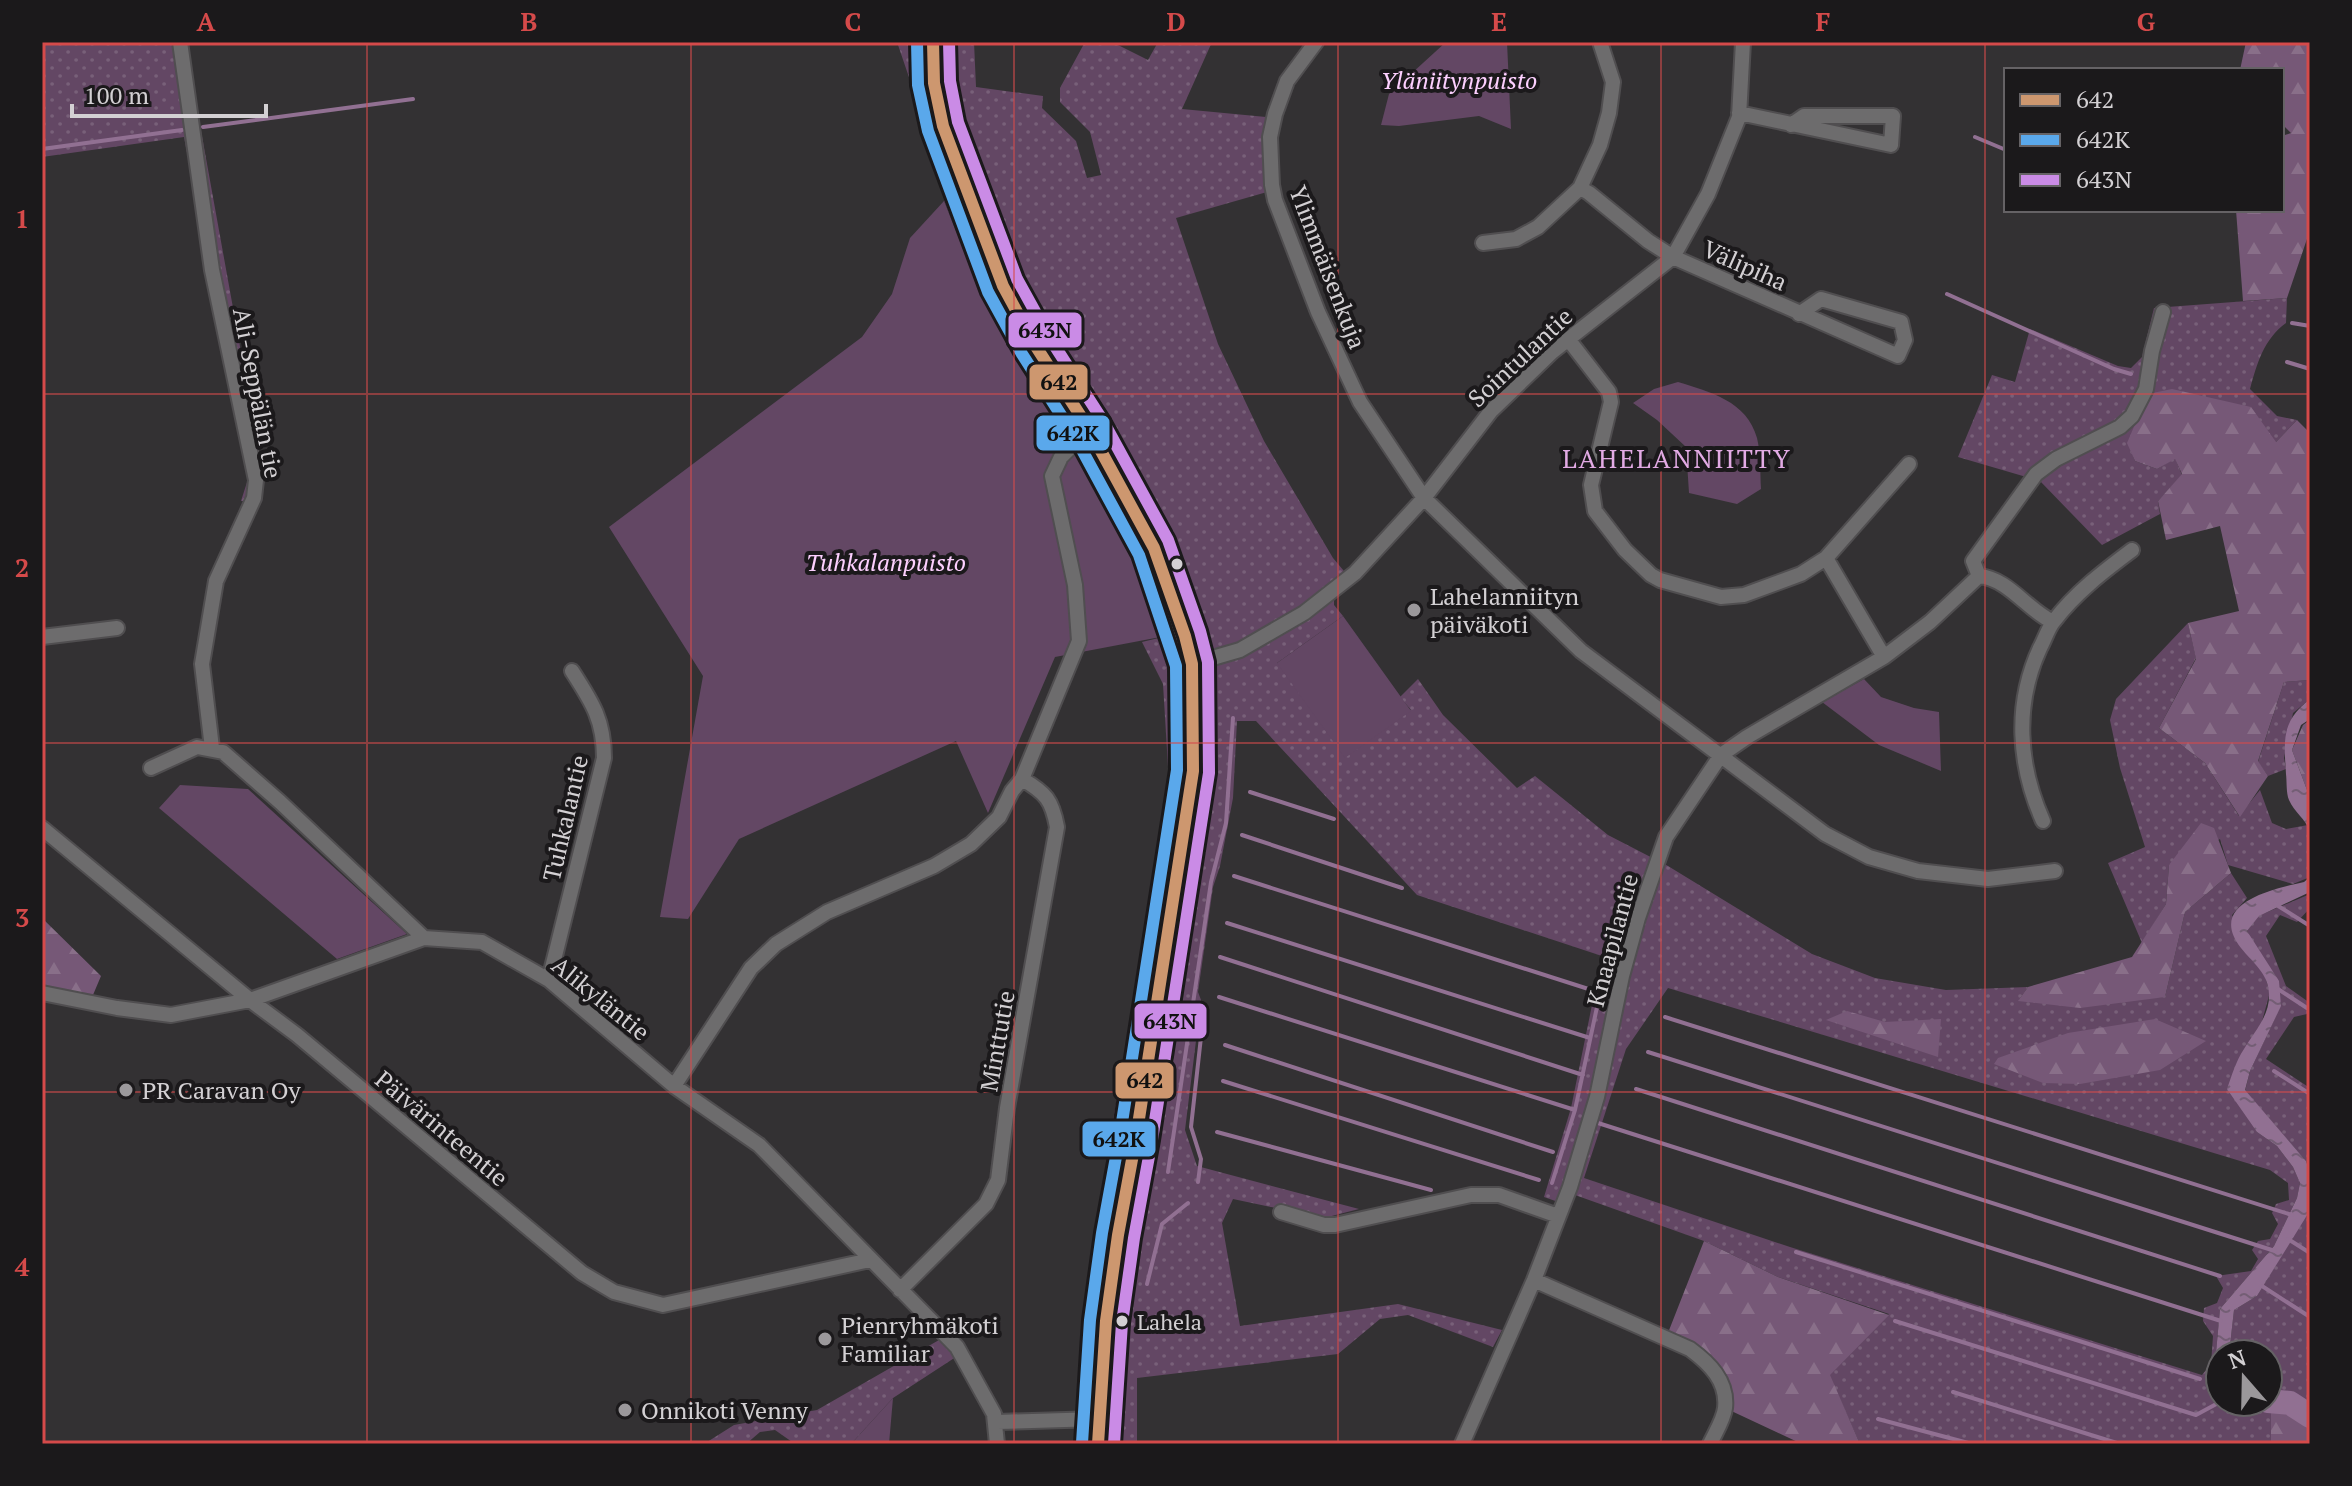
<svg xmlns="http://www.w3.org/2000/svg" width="2352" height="1486" font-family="'PT Serif',serif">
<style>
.grass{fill:url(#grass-dots);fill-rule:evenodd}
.forest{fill:url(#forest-firs)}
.park{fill:#634764}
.water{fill:url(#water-ripples)}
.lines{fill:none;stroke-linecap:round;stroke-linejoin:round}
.stream{stroke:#917092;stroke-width:4}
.river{stroke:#917092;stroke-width:24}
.street-casing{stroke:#504e50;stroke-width:18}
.secondary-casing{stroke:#504e50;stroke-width:26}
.street{stroke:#6d6c6d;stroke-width:14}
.secondary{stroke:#6f6f6f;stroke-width:22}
.bus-1-casing{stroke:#1b191b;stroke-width:18}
.bus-2-casing{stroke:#1b191b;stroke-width:18}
.bus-3-casing{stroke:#1b191b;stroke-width:18}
.bus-1{stroke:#cd976f;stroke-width:12}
.bus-2{stroke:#5aa8eb;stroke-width:12}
.bus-3{stroke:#ca8be6;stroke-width:12}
.grid{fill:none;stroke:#d54a4a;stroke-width:2;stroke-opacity:0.55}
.bus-dot{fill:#d3d0d3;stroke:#1b191b;stroke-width:3}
.poi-dot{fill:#9b989b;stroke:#1b191b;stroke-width:3}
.labels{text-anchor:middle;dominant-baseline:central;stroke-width:8;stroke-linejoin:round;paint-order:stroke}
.bus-label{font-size:22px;fill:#d3d0d3;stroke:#1b191b;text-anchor:start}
.park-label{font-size:24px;font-style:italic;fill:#fdd0ff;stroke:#1b191b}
.street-label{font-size:24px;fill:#d3d0d3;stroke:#1b191b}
.poi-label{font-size:24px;fill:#d3d0d3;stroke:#1b191b;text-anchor:start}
.neighbourhood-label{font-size:26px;letter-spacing:2px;fill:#e2aae4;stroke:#1b191b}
.line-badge{stroke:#1b191b;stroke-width:3}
.pale-badge-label{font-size:22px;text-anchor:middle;font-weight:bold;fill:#111}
.neatline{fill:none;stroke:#d54a4a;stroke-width:3}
.grid-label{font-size:26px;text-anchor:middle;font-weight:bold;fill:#d54a4a}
</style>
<defs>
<pattern id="grass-dots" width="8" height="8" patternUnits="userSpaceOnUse" patternTransform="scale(2)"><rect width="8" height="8" fill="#634764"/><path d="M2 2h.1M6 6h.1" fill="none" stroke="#786079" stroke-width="1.8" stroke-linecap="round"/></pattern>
<pattern id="forest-firs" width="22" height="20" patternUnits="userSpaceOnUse" patternTransform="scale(2)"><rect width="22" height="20" fill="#765877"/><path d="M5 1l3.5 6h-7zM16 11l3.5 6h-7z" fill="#896f89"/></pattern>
<pattern id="water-ripples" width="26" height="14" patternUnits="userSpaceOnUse" patternTransform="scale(2)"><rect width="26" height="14" fill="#917092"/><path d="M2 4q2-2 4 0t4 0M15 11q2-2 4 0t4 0" fill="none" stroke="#745e75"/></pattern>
</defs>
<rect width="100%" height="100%" fill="#333133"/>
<path class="grass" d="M42 42H185L263 474 262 501H241L249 476 184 137 42 157Z
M897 42H974L976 87 1043 96 1042 108 1076 141 1087 178 1101 175 1090 132 1060 102V88L1085 42H1112L1148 60 1158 42H1212L1182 109 1266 117 1264 182 1267 192 1176 218 1218 344 1264 441 1333 558 1354 583 1334 600V605L1343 616 1277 663 1411 710 1400 697 1418 679 1443 715 1517 788 1535 776 1608 835 1668 866 1812 954 1875 978 1946 990 2028 987 2019 1000 2165 997 2185 912 2231 873 2247 898 2232 915 2251 959 2263 971 2270 992 2261 1025 2236 1065 2257 1132 2277 1146 2293 1167 2300 1183 2297 1198 2274 1246 2220 1309 2215 1364 2220 1402H2268V1354H2229L2234 1310 2257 1296 2310 1208V1410L2291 1399 2271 1395V1444H1860L1829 1375 1889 1314 1778 1277 1704 1241 1575 1195 1568 1193 1564 1204 1544 1197 1571 1108 1602 956 1417 895 1256 721H1237L1233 798 1220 866 1213 887 1198 992 1201 1000 1185 1130 1197 1166 1359 1209 1324 1218 1233 1199 1222 1223 1240 1326 1398 1304 1502 1330 1493 1347 1408 1315 1380 1319 1338 1354 1137 1378V1444H1090L1104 1246 1103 1205 1111 1131 1155 893 1169 783 1163 684 1142 642 1171 635 1143 551 1067 416 982 295 944 201 949 195ZM1668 988 2270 1170 2288 1183 2289 1200 2276 1204 2272 1213 2278 1224 2270 1239 2258 1241 2252 1250 2258 1259 2251 1271 2216 1276 2223 1288 2217 1303 2204 1308 2203 1321 2213 1336 2211 1364 2202 1375 1790 1247 1584 1178 1626 1049Z
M2287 298 2286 323C2264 339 2257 363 2250 389L2277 416 2297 420 2276 442 2128 443 2135 461 2157 469 2175 458 2182 475 2158 501 2160 514 2102 545 2040 481 1958 457 1992 375 2015 382 2030 329 2118 366 2131 368 2142 357 2154 308Z
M2188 623 2196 658 2159 728 2205 763 2239 816 2260 790 2272 823 2286 829 2308 825 2310 877 2293 884 2228 865 2220 839 2169 865 2166 904 2142 943 2108 863 2145 847 2120 768 2110 720 2116 699Z
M2310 680V699L2293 713 2284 758 2286 769 2268 776 2258 762 2284 682Z
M2310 894V908L2297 922 2280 915 2266 936 2286 986 2310 1003 2307 1014 2294 1017 2266 1059 2310 1088V1173L2306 1161 2245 1091 2250 1071 2281 1005 2247 931 2258 916Z
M946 1336 962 1353 893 1398 851 1444H795L775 1430 760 1432 746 1444H704L734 1425 817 1410Z"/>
<path class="forest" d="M2246 42H2310V230L2287 298 2243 301 2236 210H2282V136L2291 133 2282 124V70H2240Z
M2172 389 2251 407 2276 442 2297 420 2310 433V680L2284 682 2258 761 2268 776 2240 817 2205 763 2159 728 2196 659 2188 623 2239 611 2220 526 2166 540 2158 501 2182 474 2175 459 2157 469 2135 461 2127 443 2148 394Z
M2310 720V798L2292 750 2303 725Z
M2201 823 2214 828 2231 873 2185 912 2165 997 2080 1008 2018 1001 2028 987 2132 957 2166 904 2169 865Z
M42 918 101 976 90 1002 42 990Z
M1847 1011 1885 1022 1941 1019 1938 1057 1826 1020Z
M2155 1019 2206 1041 2160 1070 2080 1084 2043 1083 1994 1064 1998 1058 2068 1033Z
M1704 1241 1778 1277 1889 1315 1830 1375 1860 1444H1802L1725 1408 1720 1380 1666 1338Z
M2271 1395 2291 1399 2310 1410V1444H2271Z"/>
<path class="park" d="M1446 42H1507L1511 129 1479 116 1399 126 1381 125 1389 94Z
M944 201 982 295 1067 416 1143 551 1171 635 1055 657 988 813 956 741 739 839 688 919 660 917 703 676 609 527 862 337 892 294 910 238Z
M1678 382C1710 392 1747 401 1757 438 1761 454 1760 473 1761 489L1737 504 1689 493 1686 447 1657 420 1633 403 1654 389Z
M1343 616 1411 711 1345 758 1277 663Z
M1864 679 1881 697 1914 708 1939 712 1941 771 1879 745 1822 702Z
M180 785 248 789 407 934 337 959 159 808Z
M893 1398 889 1444H851Z"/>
<path class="water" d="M2310 699V719L2301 725 2292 750 2310 798V832C2306 819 2294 812 2289 800 2286 793 2287 782 2286 774 2284 739 2281 722 2310 699Z
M2310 877V892L2259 916 2247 931 2279 981 2281 1006 2250 1071 2245 1090 2306 1161 2310 1173 2309 1212 2257 1296 2234 1310 2229 1354H2220V1388L2217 1385 2215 1364 2220 1309 2274 1246 2297 1198 2300 1183 2293 1167 2277 1146 2257 1132 2227 1089C2232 1075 2236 1061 2244 1049 2254 1032 2270 1016 2269 994 2269 974 2252 962 2241 948 2206 903 2273 889 2304 882Z"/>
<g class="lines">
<path class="stream" d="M203 127 413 99
M1975 137 2006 150
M42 149 182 130
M1947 294 2114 369 2131 374
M2292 323 2310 326
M2287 362 2310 369
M1250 792 1334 819
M1242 835 1402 888
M1234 876 1601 993
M2275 904 2310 926
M1227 923 1590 1038
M1220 957 1583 1075
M2278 989 2310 1010
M1219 997 1575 1110
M1665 1017 2292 1215
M1225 1045 1553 1152
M1648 1052 2275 1251
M2274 1071 2310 1094
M1223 1081 1539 1180
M1636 1089 2220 1276
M1598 1123 2221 1321
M1217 1132 1431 1190
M1168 1172 1211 882 1226 823 1233 718
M1198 1182 1201 1159 1191 1127 1204 1010
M1552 1183 1575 1110 1603 979
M2288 1239 2310 1253
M1796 1252 2200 1379
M1147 1284 1162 1224 1188 1203
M2262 1286 2310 1317
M1895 1321 2196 1415 2220 1402
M1953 1392 2120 1444
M1878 1419 1972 1444"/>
<path class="river" d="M2268 1401 2290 1403 2310 1416"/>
<defs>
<path id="street" d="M180 42 212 270 256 480 254 498 216 581 202 664 212 748
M1316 42 1287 81 1275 114 1270 137 1272 185 1275 200 1318 312 1360 402 1424 498 1581 651 1825 834 1869 857 1918 871 1988 879 2055 871
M1739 113 1891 145 1893 116H1804L1791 125
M1580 188 1589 193 1648 241 1673 257 1898 356 1905 340 1901 322 1821 299 1799 314
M1483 243 1516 239 1538 227 1580 188 1600 145 1609 113 1613 82 1601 45
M1568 339 1609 392 1611 402 1591 485 1595 511 1625 550 1651 575 1660 580 1721 597 1744 595 1801 574 1826 558 1909 464
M1826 558 1884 657
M1979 576 1973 561 2036 474 2056 459 2120 427 2132 416 2146 389 2152 351 2163 312
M1979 576C2009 579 2026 609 2053 622
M42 637 117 628
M1192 664 1240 650 1304 613 1355 573 1424 498 1491 411 1552 352 1673 257 1708 194 1739 117 1743 42
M151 768 197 747 223 752 280 802 424 938
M2043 821C2018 765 2014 704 2040 648 2045 639 2048 628 2054 621 2075 593 2104 571 2132 550
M42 828 250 1000 297 1035 582 1273 614 1292 663 1305 870 1260
M549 980 604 758C604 720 592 702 572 671
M42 993 117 1008 171 1015 250 1000 424 938 482 942 549 980 674 1086 759 1145 957 1347 994 1414 997 1444
M674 1086 751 968 776 944 827 912 934 866 971 844 999 817 1012 791 1022 779 1079 641 1075 585 1052 476 1061 457 1089 429
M1281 1212 1324 1225H1335L1471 1195H1499L1558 1216
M1534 1280 1690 1349C1709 1363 1728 1381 1725 1408 1724 1419 1715 1433 1710 1444
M900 1290 986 1204 998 1180 1007 1108 1057 827C1052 800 1046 793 1022 779
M997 1422 1098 1419
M1462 1444 1534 1280 1570 1187 1597 1097 1622 976 1638 918 1666 837 1721 755 1747 737 1884 657 1930 622 1979 576"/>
<path id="secondary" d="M933 42 934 83 943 126 977 222 1003 286 1035 345 1089 429 1154 548 1185 636 1192 664 1193 771 1136 1138 1118 1235 1106 1321 1098 1444"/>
</defs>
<use href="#street" class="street-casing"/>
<use href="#secondary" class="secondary-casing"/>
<use href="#street" class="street"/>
<use href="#secondary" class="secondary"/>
<defs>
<path id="bus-1" d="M933 42 934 83 943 126 1003 286 1035 345 1089 429 1154 548 1185 636 1192 664 1193 771 1136 1138 1118 1235 1106 1321 1098 1444"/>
<path id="bus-2" d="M917 42 918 85 928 131 988 292 1022 354 1075 437 1139 555 1176 666 1177 770 1120 1135 1102 1233 1090 1320 1082 1443"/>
<path id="bus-3" d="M949 42 950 81 958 122 1017 279 1049 337 1103 421 1168 540 1200 631 1208 662 1209 773 1152 1140 1134 1238 1122 1323 1114 1444"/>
</defs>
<use href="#bus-1" class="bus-1-casing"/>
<use href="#bus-2" class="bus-2-casing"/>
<use href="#bus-3" class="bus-3-casing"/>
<use href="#bus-1" class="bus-1"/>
<use href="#bus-2" class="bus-2"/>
<use href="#bus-3" class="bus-3"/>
</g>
<path class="grid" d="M367 42V1444M691 42V1444M1014 42V1444M1338 42V1444M1661 42V1444M1985 42V1444M42 394H2310M42 743H2310M42 1092H2310"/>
<g class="bus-dot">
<circle cx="1177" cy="564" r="7"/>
<circle cx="1122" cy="1321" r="7"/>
</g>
<g class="poi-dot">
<circle cx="1414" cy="610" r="8"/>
<circle cx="126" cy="1090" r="8"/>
<circle cx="825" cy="1339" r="8"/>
<circle cx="625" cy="1410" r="8"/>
</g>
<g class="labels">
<g class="bus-label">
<text x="1137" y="1321">Lahela</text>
</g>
<g class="park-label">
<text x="1459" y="80">Yläniitynpuisto</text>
<text x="886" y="562">Tuhkalanpuisto</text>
</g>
<g class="street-label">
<text transform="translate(1745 265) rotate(24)">Välipiha</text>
<text transform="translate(1328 267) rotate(69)">Ylimmäisenkuja</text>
<text transform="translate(1520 357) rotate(-43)">Sointulantie</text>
<text transform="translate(258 393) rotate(79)">Ali-Seppälän tie</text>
<text transform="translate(565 818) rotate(-77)">Tuhkalantie</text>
<text transform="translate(1612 940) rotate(-75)">Knaapilantie</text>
<text transform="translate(601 998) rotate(39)">Alikyläntie</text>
<text transform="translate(997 1041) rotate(-80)">Minttutie</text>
<text transform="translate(442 1128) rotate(40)">Päivärinteentie</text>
</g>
<g class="poi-label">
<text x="1430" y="596">Lahelanniityn<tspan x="1430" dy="28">päiväkoti</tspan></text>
<text x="142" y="1090">PR Caravan Oy</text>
<text x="841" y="1325">Pienryhmäkoti<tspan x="841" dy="28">Familiar</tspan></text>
<text x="641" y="1410">Onnikoti Venny</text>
</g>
<g class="neighbourhood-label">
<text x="1677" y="458">LAHELANNIITTY</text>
</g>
</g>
<g class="line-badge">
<rect x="1007" y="311" width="76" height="38" rx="8" fill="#ca8be6"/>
<rect x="1028" y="363" width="61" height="38" rx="8" fill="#cd976f"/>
<rect x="1035" y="414" width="76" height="38" rx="8" fill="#5aa8eb"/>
<rect x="1133" y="1002" width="75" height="38" rx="8" fill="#ca8be6"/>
<rect x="1114" y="1061" width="61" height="39" rx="8" fill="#cd976f"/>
<rect x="1081" y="1120" width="76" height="38" rx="8" fill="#5aa8eb"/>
</g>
<g class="pale-badge-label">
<text x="1045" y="338">643N</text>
<text x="1059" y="390">642</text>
<text x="1073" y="441">642K</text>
<text x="1170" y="1029">643N</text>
<text x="1145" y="1088">642</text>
<text x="1119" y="1147">642K</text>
</g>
<rect width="2352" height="1486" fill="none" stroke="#1b191b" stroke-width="88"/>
<rect x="2004" y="68" width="280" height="144" fill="#1b191b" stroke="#656265" stroke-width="2"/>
<rect x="2020" y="94" width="40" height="12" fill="#cd976f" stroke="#656265" stroke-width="2"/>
<text x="2076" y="108" font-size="24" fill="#d3d0d3">642</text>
<rect x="2020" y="134" width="40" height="12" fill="#5aa8eb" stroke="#656265" stroke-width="2"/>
<text x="2076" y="148" font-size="24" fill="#d3d0d3">642K</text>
<rect x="2020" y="174" width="40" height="12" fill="#ca8be6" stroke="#656265" stroke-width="2"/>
<text x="2076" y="188" font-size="24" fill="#d3d0d3">643N</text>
<g transform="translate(2244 1378) rotate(340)"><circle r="38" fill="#1b191b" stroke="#656265" stroke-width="2"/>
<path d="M0-6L14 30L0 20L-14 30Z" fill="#9b989b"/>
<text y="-12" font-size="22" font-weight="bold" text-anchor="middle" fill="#d3d0d3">N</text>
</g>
<path d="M72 104v12h194v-12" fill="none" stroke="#d3d0d3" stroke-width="4"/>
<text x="84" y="104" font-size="24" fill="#d3d0d3" stroke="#1b191b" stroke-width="6" paint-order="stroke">100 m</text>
<rect x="44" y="44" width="2264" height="1398" class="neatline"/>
<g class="grid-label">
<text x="206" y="31">A</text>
<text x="529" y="31">B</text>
<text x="853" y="31">C</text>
<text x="1176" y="31">D</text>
<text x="1499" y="31">E</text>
<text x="1823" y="31">F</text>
<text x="2146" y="31">G</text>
<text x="22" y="228">1</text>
<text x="22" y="577">2</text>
<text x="22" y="927">3</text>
<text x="22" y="1276">4</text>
</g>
</svg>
